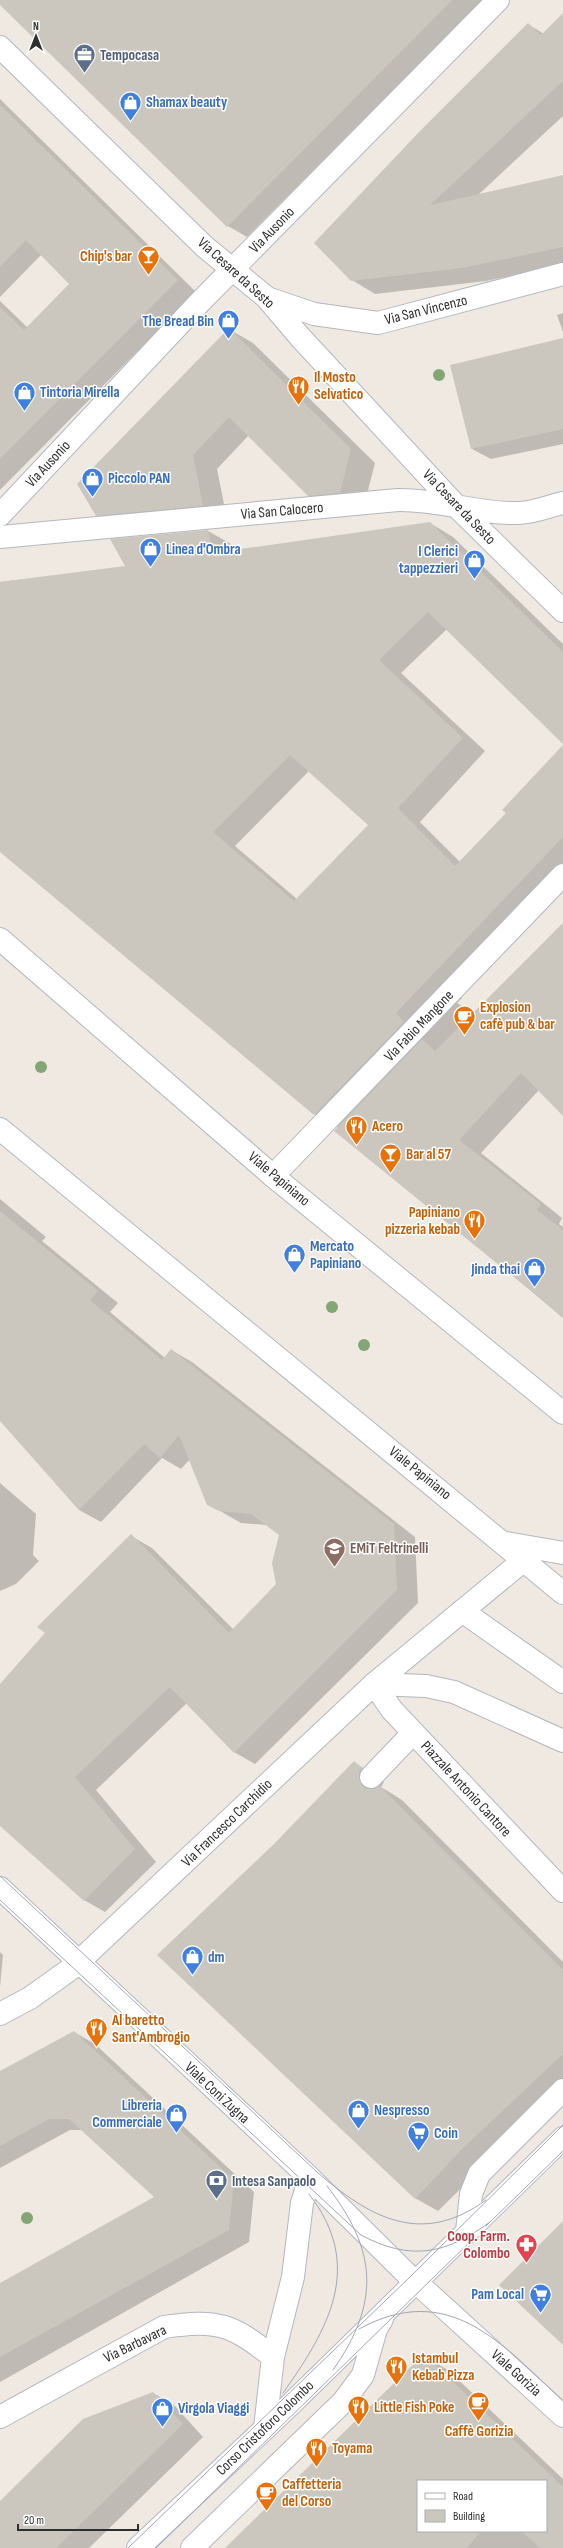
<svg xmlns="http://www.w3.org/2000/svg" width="563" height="2548" font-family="'Sofia Sans Condensed',sans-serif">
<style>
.shadow{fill:#0003;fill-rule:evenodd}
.building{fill:#cbc7bf;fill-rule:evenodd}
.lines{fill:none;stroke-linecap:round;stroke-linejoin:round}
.service-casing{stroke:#b4b7c1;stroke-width:24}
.minor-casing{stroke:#b4b7c1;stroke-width:24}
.tertiary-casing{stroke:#b4b7c1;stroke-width:24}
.secondary-casing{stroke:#b4b7c1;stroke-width:24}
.service{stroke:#fff;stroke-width:22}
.minor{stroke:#fff;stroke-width:22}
.tertiary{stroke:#fff;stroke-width:22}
.secondary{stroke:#fff;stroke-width:22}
.tram{stroke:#a3a6b8;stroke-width:1}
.tree{fill:#84a574}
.labels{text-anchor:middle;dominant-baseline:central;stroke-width:3;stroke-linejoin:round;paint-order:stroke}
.service-label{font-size:15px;font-weight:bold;fill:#4e5e75;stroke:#fff;text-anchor:start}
.shop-label{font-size:15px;font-weight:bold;fill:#366cbe;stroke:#fff;text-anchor:start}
.street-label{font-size:15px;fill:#2e2e2e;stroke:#fff}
.food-label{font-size:15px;font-weight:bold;fill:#c56008;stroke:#fff;text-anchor:start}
.education-label{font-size:15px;font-weight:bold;fill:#785e54;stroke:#fff;text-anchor:start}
.health-label{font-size:15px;font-weight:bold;fill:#be3a42;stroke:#fff;text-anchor:end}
</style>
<rect width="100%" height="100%" fill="#efe9e1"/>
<path class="shadow" d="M0 0H482L247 237 228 226 0 3Z
M563 15V116L478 195 563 176V264L486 281 375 294 352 280 529 25 544 34Z
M0 99 196 292 0 490V301L28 328 71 284 42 254 0 297Z
M563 313V332L557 315Z
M229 329 253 343 375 463 364 506 333 509 308 495 249 435 217 469 227 519 121 529 97 515Z
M563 340V444L491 459 472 449Z
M430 523 453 537 563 644V743L447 629 401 673 485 751 420 822 460 862 507 813 563 747V873L452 989 462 998 457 1003 475 1014 563 923V1115L539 1090 481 1153 562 1218 559 1224 563 1227V1318L338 1128 315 1114 0 850V582L127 567 208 531 231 544 232 551ZM309 771 369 825 297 899 235 846Z
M0 1199 46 1237 42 1241 118 1303 110 1312 165 1358 171 1350 192 1362 415 1537 418 1603 255 1764 234 1752 187 1703 96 1790 156 1862 105 1912 84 1900 0 1824V1685L131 1536 152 1548 234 1630 277 1585 280 1535 267 1525 241 1523 208 1504 190 1459 181 1469 162 1458 101 1522 79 1510 0 1420Z
M0 1483 36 1514 33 1555 39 1561 16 1584 0 1591Z
M354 1762 384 1782 381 1787 402 1800 563 1962V2088L438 2211 415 2198 273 1846Z
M0 1952 3 1955 0 1987Z
M74 2032 95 2044 254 2192 249 2242 0 2382V2285L156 2197 83 2130H70L0 2168V2072Z
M424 2356 448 2370 563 2479V2548H226ZM418 2481H546V2531H418Z
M153 2393 174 2405 203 2437 89 2548H0V2502Z"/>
<path class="building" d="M0 0H452L227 227 0 5Z
M563 13V81L430 205 563 175V247L462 268 351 281 314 243 419 132 528 23 541 35Z
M0 105 178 280 0 459V307L24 330 69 284 26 240 0 267Z
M229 328 351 449 340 493 308 496 229 417 193 455 203 506 96 516 77 484Z
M563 338V429L471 449 450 365Z
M430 522 563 652V744L428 612 379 660 463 738 398 808 455 866 506 813 502 810 563 745V837L396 1013 404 1022 314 1115 0 852V582L125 566 110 539 208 530 213 553ZM290 755 368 825 294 901 213 832Z
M563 923V1116L521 1073 459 1140 541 1204 537 1210 563 1230V1317L334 1131 422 1039 435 1051Z
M0 1211 98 1291 90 1300 162 1360 171 1349 394 1524 397 1590 234 1753 170 1687 75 1777 135 1849 84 1901 0 1826V1684L45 1633 37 1627 131 1534 229 1633 276 1584 272 1563 279 1535 251 1514 219 1511 207 1505 179 1435 160 1458 144 1444 79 1510 0 1421Z
M354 1761 362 1768 359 1774 362 1786 368 1789 380 1786 563 1970V2054L464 2147 415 2199 157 1955 273 1845Z
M74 2031 234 2180 229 2230 0 2357V2283L154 2197 69 2119H49L0 2146V2071Z
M563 2221V2345L499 2285Z
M424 2354 563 2487V2548H540L521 2531H546V2481H418V2531H481L467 2548H225Z
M153 2392 183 2424 56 2548H0V2501L83 2419Z"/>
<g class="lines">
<defs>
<path id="service" d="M462 1611 563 1682
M374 1684 426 1686 454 1692 563 1741
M371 1777 413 1733"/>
<path id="minor" d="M0 47 205 247 266 297 300 337 458 508 563 611
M267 298 314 314 378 323 563 274
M0 515 200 302 498 0
M0 537 398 500C438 499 477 514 518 513 533 513 549 506 563 503
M273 1176 563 875
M374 1684 392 1710 563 1891
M0 1888 310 2178 410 2277
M0 2014 30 1998 72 1968 374 1684 524 1560
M416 2282 563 2416
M0 2417 164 2327C218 2319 231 2324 273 2357
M265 2428 273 2357 293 2277 302 2203 310 2178"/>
<path id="tertiary" d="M467 2231 471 2194 479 2174 563 2090
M138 2548 290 2405 563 2138
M192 2548 343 2402 363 2375 376 2329 382 2319"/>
<path id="secondary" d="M0 939 273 1176 563 1413
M0 1129 563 1593
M506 1543 563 1553"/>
</defs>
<use href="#service" class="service-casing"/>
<use href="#minor" class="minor-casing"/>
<use href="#tertiary" class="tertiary-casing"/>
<use href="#secondary" class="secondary-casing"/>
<use href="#service" class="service"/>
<use href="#minor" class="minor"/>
<use href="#tertiary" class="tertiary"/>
<use href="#secondary" class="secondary"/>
<path class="tram" d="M0 1876 317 2172C370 2218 422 2247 486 2200
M0 1900 361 2235C410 2261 445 2255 490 2222
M327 2186C377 2250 381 2302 333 2370
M486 2226 563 2151
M359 2329C449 2280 501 2343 563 2401
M283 2393C329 2328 365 2266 309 2194
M128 2548 410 2277 563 2125
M156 2548 474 2238"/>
</g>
<g class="tree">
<circle cx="439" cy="375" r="6"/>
<circle cx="41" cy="1067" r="6"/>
<circle cx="332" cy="1307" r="6"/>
<circle cx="364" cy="1345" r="6"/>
<circle cx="27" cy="2218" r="6"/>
</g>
<defs>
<symbol id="office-pin" viewBox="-11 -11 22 30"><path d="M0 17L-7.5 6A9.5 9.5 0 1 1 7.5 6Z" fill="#5c6f8a" stroke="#fff"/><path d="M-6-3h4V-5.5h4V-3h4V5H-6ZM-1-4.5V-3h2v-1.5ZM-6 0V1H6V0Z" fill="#fff"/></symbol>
<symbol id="shop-pin" viewBox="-11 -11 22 30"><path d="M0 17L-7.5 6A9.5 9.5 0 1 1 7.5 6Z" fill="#3f7fe0" stroke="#fff"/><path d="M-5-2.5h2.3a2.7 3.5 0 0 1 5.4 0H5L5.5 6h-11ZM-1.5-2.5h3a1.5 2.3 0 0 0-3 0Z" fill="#fff"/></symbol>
<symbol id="bar-pin" viewBox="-11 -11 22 30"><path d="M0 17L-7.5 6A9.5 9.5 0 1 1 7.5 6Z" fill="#e8710a" stroke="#fff"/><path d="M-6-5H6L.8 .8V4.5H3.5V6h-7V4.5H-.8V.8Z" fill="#fff"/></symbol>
<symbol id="restaurant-pin" viewBox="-11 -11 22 30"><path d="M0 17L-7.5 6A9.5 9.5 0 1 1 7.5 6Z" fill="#e8710a" stroke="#fff"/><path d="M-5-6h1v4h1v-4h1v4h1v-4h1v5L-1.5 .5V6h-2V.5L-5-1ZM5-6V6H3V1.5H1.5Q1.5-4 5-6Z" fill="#fff"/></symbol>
<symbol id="cafe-pin" viewBox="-11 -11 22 30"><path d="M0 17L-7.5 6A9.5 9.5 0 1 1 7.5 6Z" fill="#e8710a" stroke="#fff"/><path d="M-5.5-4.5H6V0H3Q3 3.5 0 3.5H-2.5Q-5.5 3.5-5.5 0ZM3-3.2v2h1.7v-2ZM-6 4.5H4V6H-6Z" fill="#fff"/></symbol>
<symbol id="school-pin" viewBox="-11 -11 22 30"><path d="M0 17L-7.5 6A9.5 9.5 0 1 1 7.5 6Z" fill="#8d6e63" stroke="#fff"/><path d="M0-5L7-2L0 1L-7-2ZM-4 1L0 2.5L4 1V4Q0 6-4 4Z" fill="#fff"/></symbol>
<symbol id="supermarket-pin" viewBox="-11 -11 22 30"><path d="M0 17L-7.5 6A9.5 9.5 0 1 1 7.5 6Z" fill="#3f7fe0" stroke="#fff"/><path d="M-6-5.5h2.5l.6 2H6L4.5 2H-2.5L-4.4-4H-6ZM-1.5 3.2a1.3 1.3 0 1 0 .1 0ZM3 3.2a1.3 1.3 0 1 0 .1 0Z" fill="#fff"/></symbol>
<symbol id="bank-pin" viewBox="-11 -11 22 30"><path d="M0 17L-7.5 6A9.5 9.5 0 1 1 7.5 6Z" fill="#5c6f8a" stroke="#fff"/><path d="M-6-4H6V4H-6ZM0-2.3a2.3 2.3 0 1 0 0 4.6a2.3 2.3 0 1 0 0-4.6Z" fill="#fff"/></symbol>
<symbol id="pharmacy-pin" viewBox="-11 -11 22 30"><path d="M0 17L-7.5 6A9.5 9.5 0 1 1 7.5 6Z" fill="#e0444e" stroke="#fff"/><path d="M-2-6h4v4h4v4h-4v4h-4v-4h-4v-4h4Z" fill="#fff"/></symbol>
</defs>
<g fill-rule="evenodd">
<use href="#office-pin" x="72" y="42" width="25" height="34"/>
<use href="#shop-pin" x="118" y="90" width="25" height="34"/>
<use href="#bar-pin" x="136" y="244" width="25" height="34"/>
<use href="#shop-pin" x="216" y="308" width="25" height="34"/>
<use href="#restaurant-pin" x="286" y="374" width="25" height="34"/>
<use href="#shop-pin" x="12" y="380" width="25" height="34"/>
<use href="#shop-pin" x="80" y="466" width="25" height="34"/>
<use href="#shop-pin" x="138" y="536" width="25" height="34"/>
<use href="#shop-pin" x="462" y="548" width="25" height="34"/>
<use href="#cafe-pin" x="452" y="1004" width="25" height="34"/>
<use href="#restaurant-pin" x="344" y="1114" width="25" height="34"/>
<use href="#bar-pin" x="378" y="1142" width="25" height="34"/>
<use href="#restaurant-pin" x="462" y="1208" width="25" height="34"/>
<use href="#shop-pin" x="282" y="1242" width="25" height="34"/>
<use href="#shop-pin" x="522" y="1256" width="25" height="34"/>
<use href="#school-pin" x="322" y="1536" width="25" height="34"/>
<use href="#shop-pin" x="180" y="1944" width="25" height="34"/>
<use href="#restaurant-pin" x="84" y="2016" width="25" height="34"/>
<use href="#shop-pin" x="346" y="2098" width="25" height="34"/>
<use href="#shop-pin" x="164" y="2102" width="25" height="34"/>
<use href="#supermarket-pin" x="406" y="2120" width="25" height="34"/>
<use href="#bank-pin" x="204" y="2168" width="25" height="34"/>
<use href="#pharmacy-pin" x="514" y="2232" width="25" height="34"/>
<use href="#supermarket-pin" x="528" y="2282" width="25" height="34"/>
<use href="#restaurant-pin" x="384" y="2354" width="25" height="34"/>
<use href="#cafe-pin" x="466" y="2390" width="25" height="34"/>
<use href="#restaurant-pin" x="346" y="2394" width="25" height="34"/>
<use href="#shop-pin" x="150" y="2396" width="25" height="34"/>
<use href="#restaurant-pin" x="304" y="2436" width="25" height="34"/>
<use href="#cafe-pin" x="254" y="2480" width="25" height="34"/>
</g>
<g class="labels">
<g class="service-label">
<text x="100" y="55">Tempocasa</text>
<text x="232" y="2181">Intesa Sanpaolo</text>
</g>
<g class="shop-label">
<text x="146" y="102">Shamax beauty</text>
<text x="214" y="321" text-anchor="end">The Bread Bin</text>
<text x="40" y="392">Tintoria Mirella</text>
<text x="108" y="478">Piccolo PAN</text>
<text x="166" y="549">Linea d'Ombra</text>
<text x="458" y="551" text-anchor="end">I Clerici<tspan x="458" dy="17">tappezzieri</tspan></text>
<text x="310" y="1246">Mercato<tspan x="310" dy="17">Papiniano</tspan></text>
<text x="520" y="1269" text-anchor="end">Jinda thai</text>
<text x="208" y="1957">dm</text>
<text x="162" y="2105" text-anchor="end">Libreria<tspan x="162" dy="17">Commerciale</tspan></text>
<text x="374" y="2110">Nespresso</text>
<text x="434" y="2133">Coin</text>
<text x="524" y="2294" text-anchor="end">Pam Local</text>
<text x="178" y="2408">Virgola Viaggi</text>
</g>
<g class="street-label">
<text transform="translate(272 230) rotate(-46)">Via Ausonio</text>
<text transform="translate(236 273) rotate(42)">Via Cesare da Sesto</text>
<text transform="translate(426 310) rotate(-14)">Via San Vincenzo</text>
<text transform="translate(48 464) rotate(-47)">Via Ausonio</text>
<text transform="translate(459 507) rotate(46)">Via Cesare da Sesto</text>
<text transform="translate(282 511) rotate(-5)">Via San Calocero</text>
<text transform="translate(419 1026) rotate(-46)">Via Fabio Mangone</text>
<text transform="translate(279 1179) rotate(40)">Viale Papiniano</text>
<text transform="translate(420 1473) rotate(39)">Viale Papiniano</text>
<text transform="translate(466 1789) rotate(47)">Piazzale Antonio Cantore</text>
<text transform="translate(227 1823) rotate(-44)">Via Francesco Carchidio</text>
<text transform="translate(217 2093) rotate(43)">Viale Coni Zugna</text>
<text transform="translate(135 2344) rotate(-26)">Via Barbavara</text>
<text transform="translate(516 2373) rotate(42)">Viale Gorizia</text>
<text transform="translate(265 2428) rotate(-44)">Corso Cristoforo Colombo</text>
</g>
<g class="food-label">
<text x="132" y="256" text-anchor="end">Chip's bar</text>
<text x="314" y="377">Il Mosto<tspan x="314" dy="17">Selvatico</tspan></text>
<text x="480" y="1007">Explosion<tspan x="480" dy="17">cafè pub &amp; bar</tspan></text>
<text x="372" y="1126">Acero</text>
<text x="406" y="1154">Bar al 57</text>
<text x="460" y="1212" text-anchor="end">Papiniano<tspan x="460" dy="17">pizzeria kebab</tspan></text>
<text x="112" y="2020">Al baretto<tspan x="112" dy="17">Sant'Ambrogio</tspan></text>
<text x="412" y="2358">Istambul<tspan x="412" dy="17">Kebab Pizza</tspan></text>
<text x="374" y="2407">Little Fish Poke</text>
<text x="479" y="2431" text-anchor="middle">Caffè Gorizia</text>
<text x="332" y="2448">Toyama</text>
<text x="282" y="2484">Caffetteria<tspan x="282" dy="17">del Corso</tspan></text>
</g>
<g class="education-label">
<text x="350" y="1548">EMiT Feltrinelli</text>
</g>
<g class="health-label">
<text x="510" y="2236">Coop. Farm.<tspan x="510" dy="17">Colombo</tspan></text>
</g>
</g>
<rect x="417" y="2480" width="130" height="52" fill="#ffffff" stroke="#ababab"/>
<rect x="425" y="2493" width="20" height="6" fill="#ffffff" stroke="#ababab"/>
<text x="453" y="2500" font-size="12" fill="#2e2e2e">Road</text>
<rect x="425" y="2510" width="20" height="12" fill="#cbc7bf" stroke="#ababab"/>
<text x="453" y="2520" font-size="12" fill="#2e2e2e">Building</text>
<g transform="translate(36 36)" stroke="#ffffff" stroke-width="3" paint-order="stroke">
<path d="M0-3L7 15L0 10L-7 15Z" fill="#2e2e2e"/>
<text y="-6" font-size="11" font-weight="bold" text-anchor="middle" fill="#2e2e2e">N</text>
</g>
<path d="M18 2524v6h120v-6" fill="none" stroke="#2e2e2e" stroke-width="2"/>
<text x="24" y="2524" font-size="12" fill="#2e2e2e" stroke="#ffffff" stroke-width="3" paint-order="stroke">20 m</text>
</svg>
